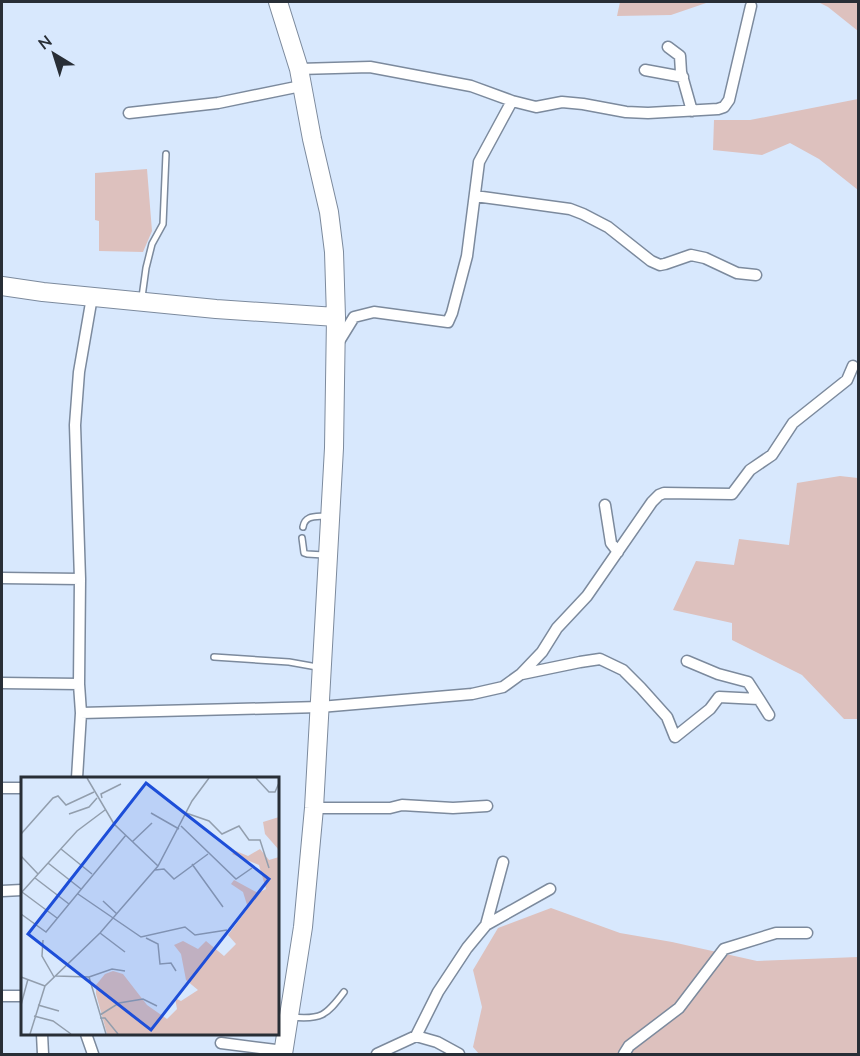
<svg xmlns="http://www.w3.org/2000/svg" width="860" height="1056" font-family="'Nunito Sans',sans-serif">
<style>
.green{fill:#ddc1be}
.lines{fill:none;stroke-linecap:round;stroke-linejoin:round}
.lane-casing{stroke:#7c8a9d;stroke-width:8}
.street-casing{stroke:#7c8a9d;stroke-width:13}
.primary-casing{stroke:#7c8a9d;stroke-width:20}
.lane{stroke:#fff;stroke-width:5}
.street{stroke:#fff;stroke-width:10}
.primary{stroke:#fff;stroke-width:18}
.inset-road{fill:none;stroke:#929ead;stroke-width:1.5}
.view{fill:#1d4ed8;fill-opacity:0.15;stroke:#1d4ed8;stroke-width:3}
.inset-edge{fill:none;stroke:#282e36;stroke-width:3}
</style>
<rect width="100%" height="100%" fill="#d8e8fd"/>
<path class="green" d="M620 2H709L671 15 617 16Z
M818 2H858V31L828 7Z
M858 99V190L819 159 790 143 762 155 713 150 714 120H750Z
M147 169 152 231 143 252 99 251V221L95 220V173Z
M840 476 858 478V719H844L802 675 732 640V623L673 610 696 561 734 565 739 539 789 545 797 483Z
M551 908 620 933 672 942 757 961 858 957V1054H479L473 1047 482 1007 473 970 498 928Z"/>
<g class="lines">
<defs>
<path id="lane" d="M142 297 146 268 152 244 163 224 166 154
M303 527C305 515 315 517 326 516
M302 538 304 553 307 554 324 555
M214 657 289 662 317 667
M291 1017C321 1020 326 1016 344 992"/>
<path id="street" d="M668 47 680 56 681 72 692 111
M299 69 370 67 471 86 512 101 536 107 562 102 583 104 626 112 648 113 718 109 724 107 729 100 751 6
M645 70 683 77
M129 113 218 103 301 86
M475 196 570 209 583 214 608 227 651 261 660 265 665 264 691 255 705 258 737 273 756 275
M338 343 354 317 374 312 448 322 452 313 467 256 479 162 512 101
M605 505 611 543 618 552
M2 578 80 579
M687 661 718 674 748 682 759 699
M522 674 580 662 600 659 623 670 641 688 667 717 675 737 710 709 719 697 759 699 769 715
M2 683 79 684
M81 713 320 707 472 694 503 687 521 674 542 652 557 628 587 596 652 502 659 495 664 493 732 494 750 470 772 455 793 423 847 380 853 366
M77 778 81 713 79 684 80 579 75 425 79 372 92 297
M2 788H22
M314 808H390L402 805 453 808 487 806
M2 891 22 890
M486 925 503 862
M2 996H22
M42 1034 43 1054
M86 1034 93 1054
M416 1036 438 992 467 948 486 925 550 889
M221 1043 284 1051
M377 1054 416 1036 437 1042 459 1054
M624 1054 629 1046 679 1008 724 949 776 933H807"/>
<path id="primary" d="M278 2 299 69 312 139 329 212 334 252 336 317 334 448 314 808 303 927 283 1054
M2 286 43 292 216 309 336 317"/>
</defs>
<use href="#lane" class="lane-casing"/>
<use href="#street" class="street-casing"/>
<use href="#primary" class="primary-casing"/>
<use href="#lane" class="lane"/>
<use href="#street" class="street"/>
<use href="#primary" class="primary"/>
</g>
<g transform="translate(21 777)">
<rect width="258" height="258" fill="#d8e8fd"/>
<path d="M258 40V73L244 57 242 45ZM239 72 248 83 258 80V257H86L75 217V208L84 197 92 194 102 197 126 228 146 242 156 232 154 221 160 224 177 213 165 203 160 177 153 168 162 164 177 172 185 164 203 179 215 167 207 158 227 131 222 115 210 107 213 103 237 116 245 112 238 88 211 77 215 74 227 79Z" fill="#ddc1be"/>
<path class="inset-road" d="M66 1 93 47 137 89M235 1 248 15H254L258 6M81 21 80 17 100 7M130 36 158 52M165 36 188 44 201 57 218 49 228 63H239L248 91M48 37 68 30 76 21M160 49 215 102 231 91M0 57 32 21 37 19 45 28 73 15M111 65 131 46M40 72 71 97M0 79 17 97M27 86 60 112M171 87 202 130M134 93 143 92 153 102 187 77M14 101 48 127M1 115 36 141M0 116 56 54 84 33M57 117 120 160 164 150 174 158 206 153M82 124 96 137M0 137 25 155 105 58M79 156 104 175M125 161 137 167 139 187 150 186 155 194M22 163 21 179 33 200M35 199 68 200 85 257M0 200 24 209M68 200 91 192 104 194M0 228 7 202M17 228 38 234M79 238 98 226 122 222 136 229M13 239 32 244 50 257M79 241H84L97 257M9 257 24 209 79 156 137 89 171 24 188 1"/>
<path class="view" d="M125 6 248 102 130 253 7 157Z"/>
<rect width="258" height="258" class="inset-edge"/>
</g>
<rect width="860" height="1056" fill="none" stroke="#282e36" stroke-width="6"/>
<g transform="translate(54 54) rotate(322)" stroke="#d8e8fd" stroke-width="4.5" paint-order="stroke">
<path d="M0-4.5L10 22L0 15L-10 22Z" fill="#282e36"/>
<text y="-9" font-size="16" font-weight="bold" text-anchor="middle" fill="#282e36">N</text>
</g>
</svg>
